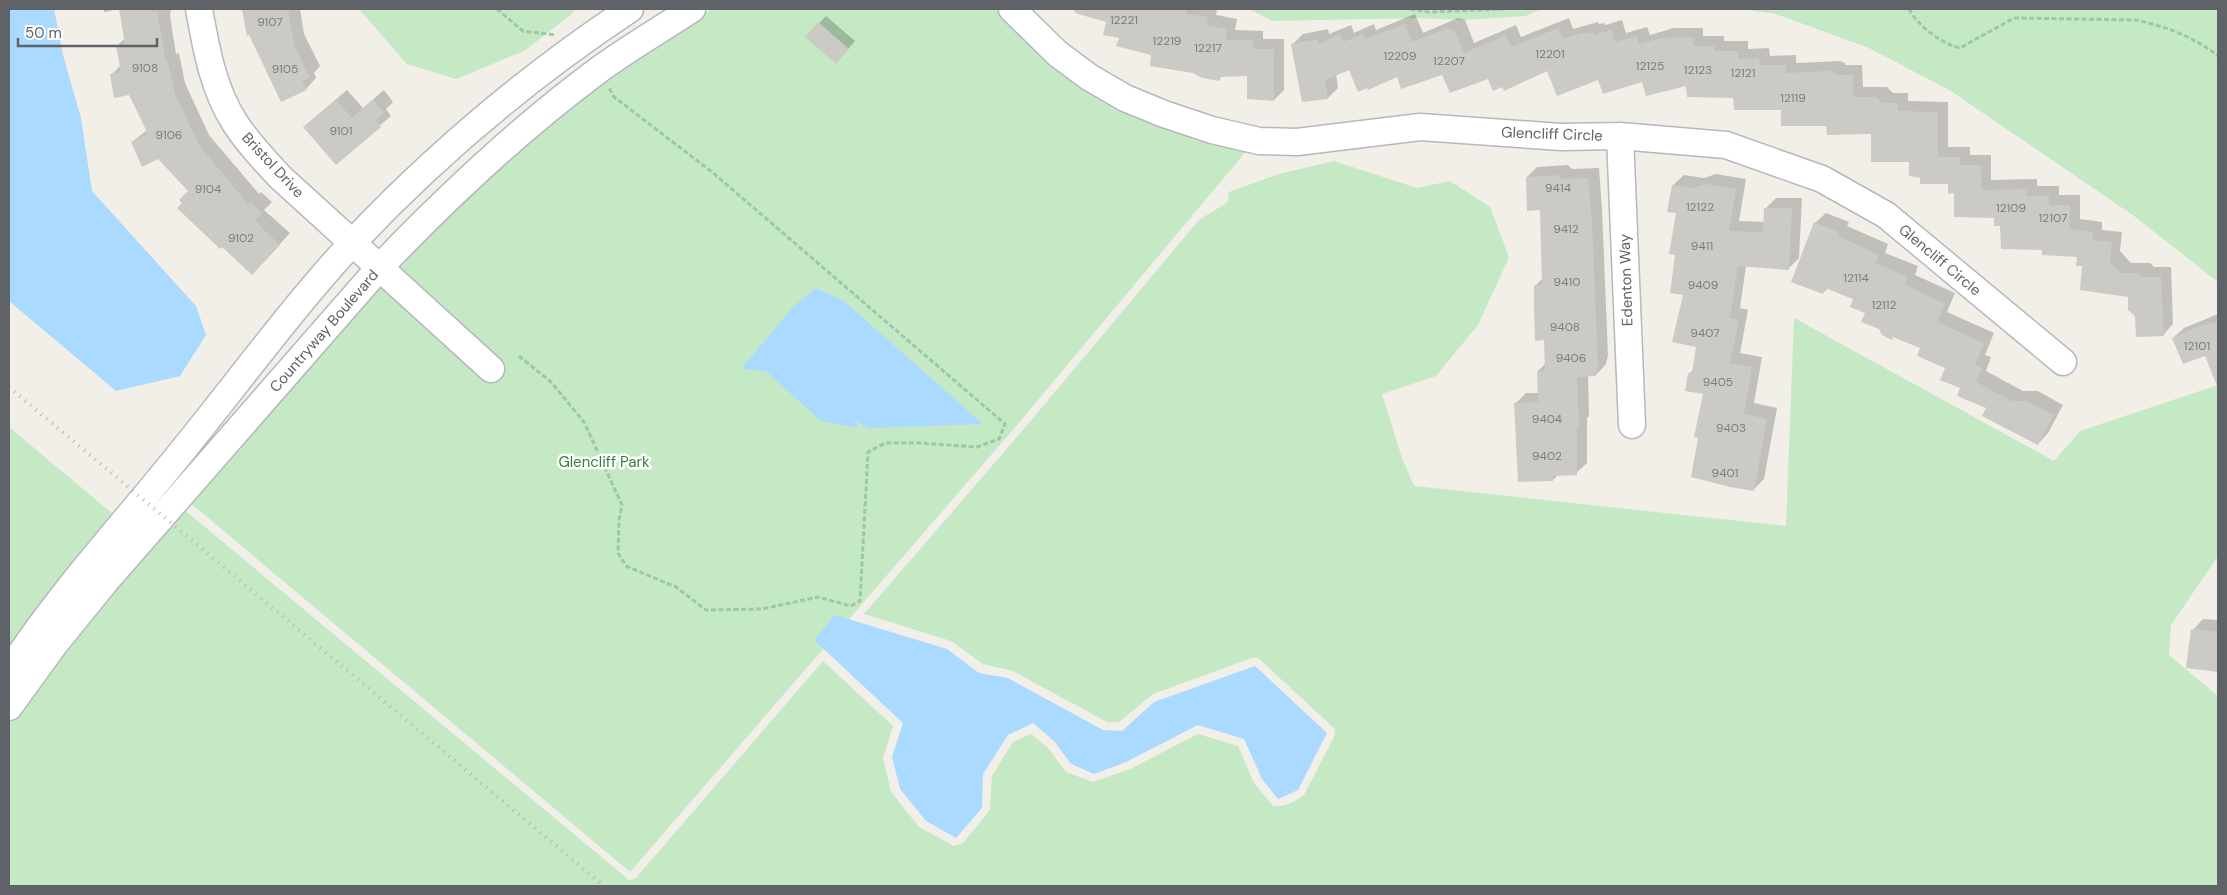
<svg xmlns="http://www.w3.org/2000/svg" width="2227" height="895" font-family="'DM Sans',sans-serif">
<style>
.green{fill:#c5e8c5}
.water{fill:#aadaff}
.shadow{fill:#0003}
.building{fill:#cccac5}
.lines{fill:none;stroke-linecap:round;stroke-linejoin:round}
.minor-casing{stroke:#b5b8bc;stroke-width:29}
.path{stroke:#9cc7a9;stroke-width:3;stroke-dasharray:5 2.5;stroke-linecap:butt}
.minor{stroke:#fff;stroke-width:26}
.rail{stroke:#b6b7b8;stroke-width:4;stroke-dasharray:1 6;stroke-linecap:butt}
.labels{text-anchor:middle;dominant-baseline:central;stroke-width:5;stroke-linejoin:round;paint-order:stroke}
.number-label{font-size:12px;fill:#7a7d7f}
.street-label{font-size:15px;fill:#5f6368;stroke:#fff}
.park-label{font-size:15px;fill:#348238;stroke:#fff}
</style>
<rect width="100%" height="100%" fill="#f1efe8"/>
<path class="green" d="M359 9H574L572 14 524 51 456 79 407 64Z
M712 9H997L1021 36 1059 70 1119 108 1197 141 1248 149 1017 425 630 872 188 501 353 311 495 167 608 75Z
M1249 9H1542L1525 16 1464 20 1417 18 1273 21Z
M1741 9H2218V282L2134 216 1951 91 1869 48 1776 14Z
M1334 161 1417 188 1450 181 1490 207 1509 257 1478 325 1436 376 1382 394 1402 458 1414 486 1786 526 1794 318 2054 461 2080 431 2218 385V556L2171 625 2169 655 2218 696V886H9V719L62 651 182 508 629 880 635 879 823 661 893 726 883 758 891 792 919 827 954 846 963 843 990 810 992 776 1013 742 1031 734 1048 748 1066 772 1093 782 1130 769 1198 734 1238 746 1254 783 1273 806C1283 808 1296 801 1304 795L1334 737 1335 729 1258 658H1252L1153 694 1119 722H1107L1013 671 983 664 951 641 864 614 1023 430 1199 220 1228 202 1229 192 1279 174Z
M9 427 113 514 119 513 9 654Z"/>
<path class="water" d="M9 9H54L63 55 81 118 92 191 196 306 206 335 180 376 116 391 9 301Z
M816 288 844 301 983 424 869 428 855 421 858 428 821 421 766 371 741 369 792 308Z
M835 615 947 649 979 673 1008 678 1103 730 1122 731 1154 702 1255 666 1327 733 1298 790 1278 799 1262 779 1244 739 1198 725 1126 762 1094 774 1071 764 1055 742 1033 723 1008 735 983 774 982 808 956 838 926 821 900 789 892 757 903 723 814 640Z"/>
<path class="shadow" d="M103 9H120L104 12Z
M120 9H171L170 16 176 54 179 53 185 83 209 135 259 194 261 192 272 202 264 210 290 233 263 263 158 158 132 142 147 130 130 94 111 75 121 65 117 46 125 38Z
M241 9H300L304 34 320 66 314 73 316 78 306 89Z
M1069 9H1217L1216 15 1237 19 1235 30 1263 31V39H1284V90L1274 100 1248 74 1223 75 1219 80 1153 54 1120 37 1108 21Z
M1415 14 1423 33 1458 18 1465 20 1474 43 1516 25 1521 37 1569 18 1573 29 1598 22 1599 24 1604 23 1605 25 1622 20 1626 33 1647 27 1650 35 1674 28H1703V36H1724V41H1748V49L1769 48 1770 56 1796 55V63L1840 61 1845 63V65H1862L1863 87H1887L1893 93H1908V101L1948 102V147H1970V155H1991V180L2037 179V186H2059V195H2080V219L2102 222V230L2122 232 2120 251 2131 263H2150L2154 267H2171L2173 324 2163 335 2137 316 2129 296 2083 265 2078 255 2043 249 2001 224 1995 217 1955 192 1949 183 1921 177 1911 161 1872 133 1828 124 1782 109 1688 84 1599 78 1548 70 1503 86 1488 77 1443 73 1398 76 1349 68 1336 74 1338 88 1328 98 1303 101 1293 44 1303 34 1328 29 1329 34 1351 25 1354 33 1374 24 1376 30Z
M826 16 855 41 843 55 819 23Z
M347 90 363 108 384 90 393 102 386 109 391 116 336 163 315 117Z
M1568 165 1572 169 1599 168 1602 209 1608 355 1606 364 1596 375H1588L1589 416 1587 418V463L1576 473 1559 474 1553 480 1515 404 1526 393H1539L1538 371 1546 363V339L1535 286 1543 278 1541 209 1527 177 1537 167Z
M1716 174 1746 179 1739 221 1765 222V209L1776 198H1802L1799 258 1789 268 1746 266 1740 308 1748 310 1740 353 1762 357 1754 403 1777 408 1764 479 1754 489 1700 437 1705 393 1689 374 1694 369 1697 346 1677 254 1678 212 1673 185 1684 175 1704 178Z
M1826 213 1849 222 1847 226 1888 244 1885 253 1918 266 1915 275 1955 293 1947 312 1994 333 1985 355 1991 357 1986 371 2023 391H2038L2063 405 2048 433 2038 444 1961 387 1947 367 1922 348 1894 336 1892 338 1880 328 1855 298 1828 288 1823 293 1815 223Z
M2218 314V356L2208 360 2206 354 2173 338 2184 328Z
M2203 619 2218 620V671L2188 667 2193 630Z"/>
<path class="building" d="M119 9H152V12L157 11 166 63H168L175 94 199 145 248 204 250 202 262 213 255 221 280 245 252 275 222 247 220 249 177 208 182 203 179 200 188 191 158 159 142 167 131 142 148 134 129 95 114 98 110 74 121 72 116 46 125 44Z
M242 9H288L294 45 310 78 302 81 307 90 281 102 249 35 247 36Z
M1075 9H1187L1186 14 1208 17 1207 25 1227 29 1226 40H1253V49H1274V101L1247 99V76L1220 77V81L1202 78 1193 73 1150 66 1151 55 1116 46 1119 38 1103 35 1106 22 1075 13Z
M818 22 849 49 836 64 805 37Z
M1405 24 1412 42 1447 28 1454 30 1464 53 1506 35 1511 47 1558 28 1563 38 1587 32 1588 34 1594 32V35L1612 30 1615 42 1637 36 1639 44 1662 38 1693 37V46H1714V51H1738V59L1759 58 1760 65H1786V73L1829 71 1835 73V75H1853V97H1876L1882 103H1898V111L1938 112V157H1960V165H1981L1982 190 2027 189V196H2049V205H2070V229L2093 232 2092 240 2112 242 2110 262 2120 273H2139L2143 277H2161L2164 336 2136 337 2135 316 2128 310V297L2080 290 2082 266H2076L2077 257 2042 255V250L2001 249 2000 226H1994V218L1954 217V193L1948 194V184H1920V178L1909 176V162H1871V134L1827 135 1826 126H1781V110H1734L1733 98 1687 97 1686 86 1646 96 1642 82 1603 94 1598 80 1557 96 1547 71 1504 91 1502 87 1493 91 1488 79 1450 93 1442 75 1401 89 1397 77 1368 90 1367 88 1358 92 1349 70 1325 80 1328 99 1302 102 1291 44 1318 39 1319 44 1340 34 1343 42 1363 34 1365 39Z
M336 100 352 118 373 100 384 113 376 120 381 127 336 165 303 127Z
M1557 175 1561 179 1588 178 1592 220 1598 366 1596 376 1577 377 1579 427H1577V475L1553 476V481L1518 482 1514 403 1538 402 1537 371H1545L1544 340 1535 341 1534 307V285H1542L1540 210 1527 211 1526 177Z
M1705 184 1736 189 1729 231 1763 232 1764 208H1792L1789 270 1738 266 1730 318 1739 320 1730 363 1752 367 1744 414 1767 419 1754 491 1730 487 1691 477 1698 438 1694 437 1703 394 1685 391 1688 373 1692 374 1696 347 1672 342 1683 295 1670 293 1675 255 1669 254 1676 213 1667 212 1672 185 1692 188Z
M1814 222 1839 232 1838 236 1879 255 1875 263 1908 277 1905 285 1945 304 1937 322 1984 343 1975 365 1982 368 1976 382 2012 401H2027L2054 415 2038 445 1982 416 1986 408 1957 396 1960 388 1940 380 1945 368 1917 356 1920 348 1893 337 1892 340 1882 335 1879 329 1861 322 1865 313 1850 307 1853 299 1825 288 1823 294 1791 282Z
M2218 322V386H2217L2205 356 2183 364 2172 338 2200 326Z
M2191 629 2218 632V672L2186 668Z"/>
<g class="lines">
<defs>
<path id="minor" d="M199 9C206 48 213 89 235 123 248 143 264 160 280 177L491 369
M1012 9 1058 54 1089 77 1125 98 1164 114 1212 130 1259 141 1297 142 1420 127 1561 137 1620 136 1726 145 1822 179 1886 215 2063 362
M1620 136 1632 425
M9 671C59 594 122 526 179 455 237 384 291 309 353 242 436 154 529 76 630 9
M9 707 54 645 105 582 380 267C447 197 518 130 596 72 627 49 660 30 692 9"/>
</defs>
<use href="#minor" class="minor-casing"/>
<path class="path" d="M497 9 523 31 556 35
M1410 9 1429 12 1505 9
M1909 9C1918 26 1942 44 1960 48L2014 18 2136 20C2164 26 2195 37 2218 56
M519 356 551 382 584 422 622 505 619 520 618 553 626 566 676 587 706 610 762 609 818 597 851 606 860 601 868 452 885 443H919L977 447 999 439 1005 424 712 172 614 97 609 88"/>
<use href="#minor" class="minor"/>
<path class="rail" d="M9 387 604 886"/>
</g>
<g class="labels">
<g class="number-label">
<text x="1124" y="20">12221</text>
<text x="270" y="22">9107</text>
<text x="1167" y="41">12219</text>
<text x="1208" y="48">12217</text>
<text x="1550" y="54">12201</text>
<text x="1400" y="56">12209</text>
<text x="1449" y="61">12207</text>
<text x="1650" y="66">12125</text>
<text x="145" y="68">9108</text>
<text x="285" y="69">9105</text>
<text x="1698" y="70">12123</text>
<text x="1743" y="73">12121</text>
<text x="1793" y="98">12119</text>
<text x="341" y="131">9101</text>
<text x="169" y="135">9106</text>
<text x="1558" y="188">9414</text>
<text x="208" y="189">9104</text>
<text x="1700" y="207">12122</text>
<text x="2011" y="208">12109</text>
<text x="2053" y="218">12107</text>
<text x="1566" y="229">9412</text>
<text x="241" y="238">9102</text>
<text x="1702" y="246">9411</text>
<text x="1856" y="278">12114</text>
<text x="1567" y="282">9410</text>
<text x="1703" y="285">9409</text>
<text x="1884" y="305">12112</text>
<text x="1565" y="327">9408</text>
<text x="1705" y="333">9407</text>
<text x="2197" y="346">12101</text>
<text x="1571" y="358">9406</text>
<text x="1718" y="382">9405</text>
<text x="1547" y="419">9404</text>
<text x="1731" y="428">9403</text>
<text x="1547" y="456">9402</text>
<text x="1725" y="473">9401</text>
</g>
<g class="street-label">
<text transform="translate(1552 134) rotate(2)">Glencliff Circle</text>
<text transform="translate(273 165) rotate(47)">Bristol Drive</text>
<text transform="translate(1940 260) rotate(40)">Glencliff Circle</text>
<text transform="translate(1626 280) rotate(-92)">Edenton Way</text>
<text transform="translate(324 331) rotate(-49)">Countryway Boulevard</text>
</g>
<g class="park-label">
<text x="604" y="462">Glencliff Park</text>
</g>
</g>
<rect width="2227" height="895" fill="none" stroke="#5f6368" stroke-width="20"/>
<path d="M18 38v8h139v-8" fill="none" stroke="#5f6368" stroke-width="2.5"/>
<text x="25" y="38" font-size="15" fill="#5f6368" stroke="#ffffff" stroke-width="4" paint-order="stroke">50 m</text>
</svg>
